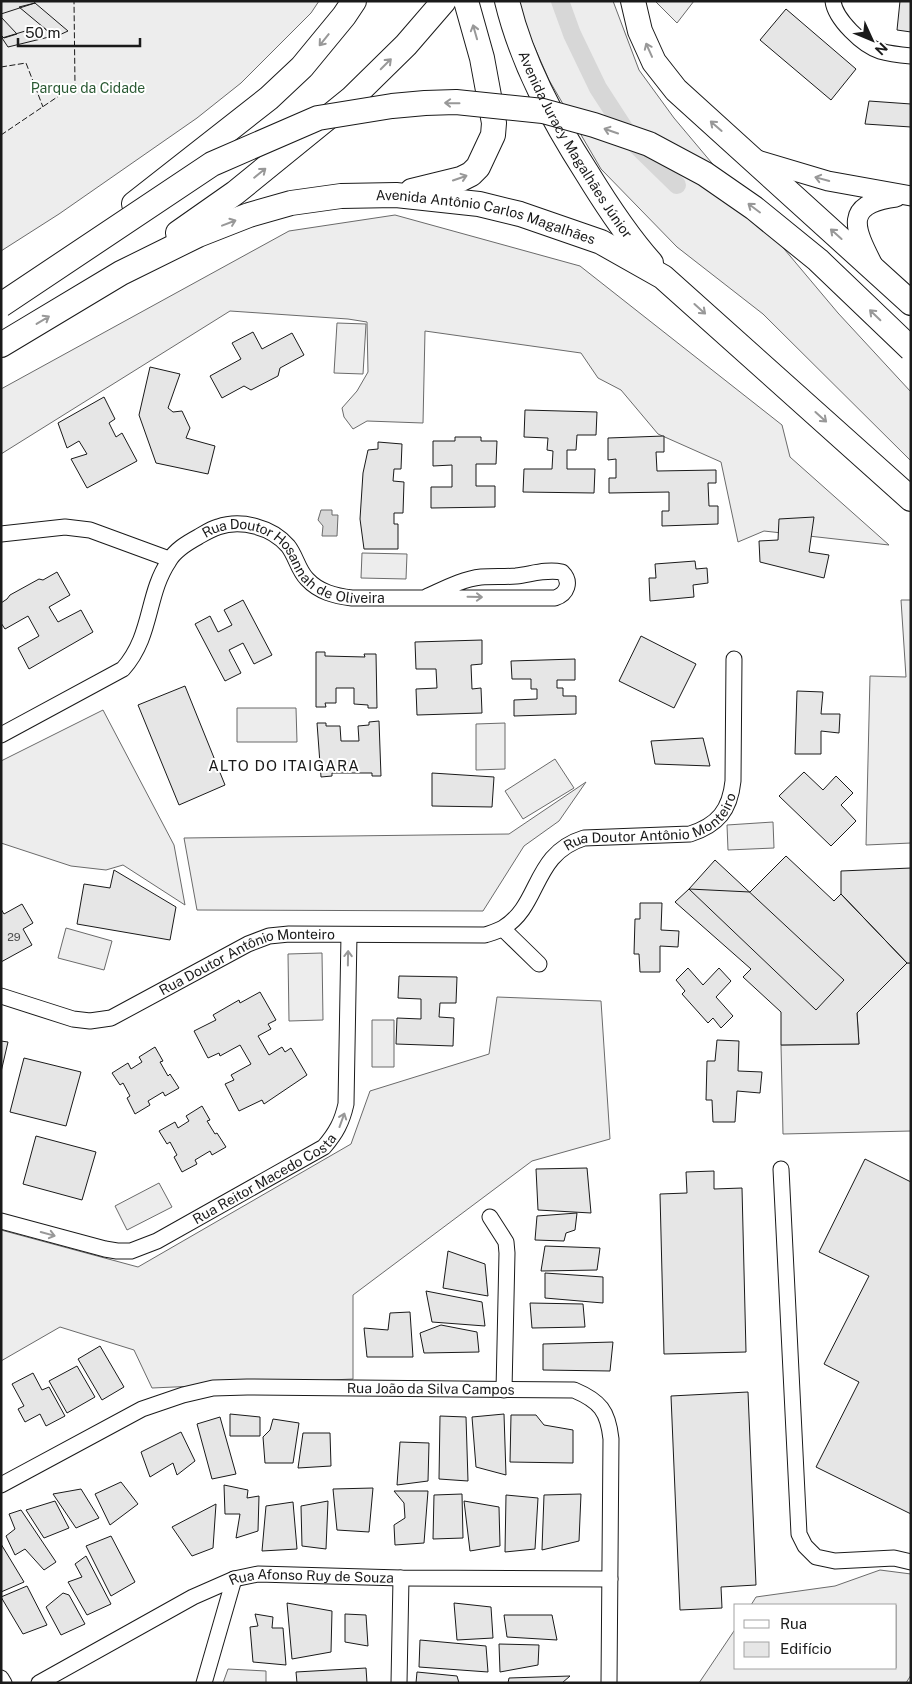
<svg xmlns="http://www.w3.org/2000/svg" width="912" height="1684" font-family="'Public Sans',sans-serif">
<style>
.built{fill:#ededed;stroke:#6a6a6a}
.water{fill:#d7d7d7;stroke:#6a6a6a}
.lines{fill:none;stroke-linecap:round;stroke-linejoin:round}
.canal{stroke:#d7d7d7;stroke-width:18}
.building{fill:#e6e6e6;stroke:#1a1a1a}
.minor-casing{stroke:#1a1a1a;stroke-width:17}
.tertiary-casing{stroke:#1a1a1a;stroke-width:21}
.primary-casing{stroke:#1a1a1a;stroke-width:26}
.minor{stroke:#fff;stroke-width:15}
.tertiary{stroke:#fff;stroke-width:19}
.primary{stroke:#fff;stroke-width:24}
.primary-bridge-casing{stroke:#1a1a1a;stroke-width:26;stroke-linecap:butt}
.primary-bridge{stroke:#fff;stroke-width:24}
.fence{stroke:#1a1a1a;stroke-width:1;stroke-dasharray:6 2.5;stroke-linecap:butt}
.oneway{stroke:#989898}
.labels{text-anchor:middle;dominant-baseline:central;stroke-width:4;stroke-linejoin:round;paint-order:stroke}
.number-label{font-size:11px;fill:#4d4d4d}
.park-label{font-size:14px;fill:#2b5a34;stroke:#fff}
.street-label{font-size:14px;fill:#1a1a1a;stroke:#fff}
.neighbourhood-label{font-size:15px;letter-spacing:1px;fill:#1a1a1a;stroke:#fff}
</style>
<rect width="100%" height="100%" fill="#fff"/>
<path class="built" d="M1 1H319L311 13 241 83 197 118 59 214 1 251Z
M518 1H613L639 70 674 118 838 313 911 392V461L763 314 677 247 601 169 549 80 524 23Z
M655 1H694L677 23Z
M395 215 580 266 782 425 790 457 889 545 764 531 738 542 721 462 658 434 621 390 598 378 581 353 425 331 423 423 367 421 353 429 344 417 342 408 357 391 368 372 367 322 348 319 230 311 1 454V389L289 231Z
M337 323 366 324 363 374 334 373Z
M362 553 407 554 406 579 361 578Z
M901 600H911V843L866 845 870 676 906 677Z
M237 708H296L297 742H237Z
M103 710 174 845 185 905 123 865 106 870 71 866 1 843V761Z
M505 723V769L476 770V724Z
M555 759 574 788 523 819 505 791Z
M586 782 559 821 524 846 483 911 197 910 184 838 509 834Z
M773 822 774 848 728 850 727 825Z
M66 928 112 941 104 970 58 958Z
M322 953 323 1020 289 1021 288 954Z
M907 963H911V1131L783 1134 781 1045 859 1044 857 1013Z
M497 997 601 1001 610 1139 532 1161 353 1295V1379L152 1388 134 1350 60 1327 1 1361V1230L138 1267 351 1144 370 1091 489 1054Z
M372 1020H394V1067H372Z
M159 1183 172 1207 127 1230 115 1206Z
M880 1570 911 1574V1675L906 1683H699L736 1628V1668H896V1605H751L756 1597 835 1586Z
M228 1669 266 1671V1683H223Z"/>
<path class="water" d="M321 510H332V515H338L337 536H322L323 526 318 520Z"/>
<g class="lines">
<path class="canal" d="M560 1 572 34 598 88 633 142 677 185"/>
</g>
<path class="building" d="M1 1H34L35 3 1 14Z
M900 1H911V32L897 30Z
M35 3 68 31 55 37 19 7Z
M786 9 856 69 831 100 760 40Z
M1 17 17 34 4 38 1 35Z
M42 26 53 36 8 47 2 38Z
M869 101 911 104V127L865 124Z
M253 332 262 349 292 333 304 355 280 368 278 376 251 390 244 386 222 398 210 376 241 359 232 343Z
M150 367 180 374 168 408 173 412 182 411 190 428 186 438 215 446 208 474 156 463 139 415Z
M104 397 115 419 109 423 116 437 122 433 137 461 87 488 71 459 87 454 79 441 67 448 58 423Z
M525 410 597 412 596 435H577L576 450H567V469H595L594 493 523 492 524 469H552L553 451 547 450 548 438 524 437Z
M664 436V452H656L657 471 716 470V483H708L709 506H718V524L662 526V511H669V492L609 493V478H616V459L608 460V438Z
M455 437H481V441H497L496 464H476V486H495V507L431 508V487H452V465L433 466V441H455Z
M378 442 402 444 401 469H394L393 481 404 482 403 513H394V524H398V549H364L360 519 363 473 368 450 378 449Z
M814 517 809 552 829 555 824 578 760 562 759 541 778 540 779 519Z
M695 561 696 569 707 568 708 583 693 585 694 597 650 601 649 578H656L655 564Z
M57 572 70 595 49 607 58 622 81 610 93 632 29 669 18 648 39 636 28 616 5 629 1 623V603L7 599 10 595 39 579 43 580Z
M243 600 272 655 254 664 243 643 229 650 241 673 225 681 195 624 210 616 218 632 232 625 224 610Z
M641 636 696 664 674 708 619 681Z
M482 640V664L471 665 472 689 481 688 482 713 417 715 416 689 437 688 436 669H416L415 642Z
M316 652H325V656L365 657 364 654H376L377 708H368V705L354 704V688H336V703H325L326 707H316Z
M575 659V680H557V688H563V696H576V714L514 716V700L537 699V689H531V679H512L511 661Z
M185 686 225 785 179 805 138 705Z
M797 691 823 692 821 714H840L839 733 821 731V754H795Z
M379 721 381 776H372V773H332V776L321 777 317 723H326V726H340L341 741H359L358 726 369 725V722Z
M703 738 710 766 655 764 651 741Z
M804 772 823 790 836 776 853 793 841 805 856 821 831 846 779 796Z
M432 773 494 777 492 807 432 806Z
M786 856 834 901 841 894 907 963 857 1013 859 1044 781 1045V1012L743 977 751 969 675 902 689 889 750 892Z
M715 860 844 980 816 1010 689 889Z
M911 868V963H907L841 894V871Z
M114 870 176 907 170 940 77 924 84 884 110 888Z
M640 903H662L661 930 679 931 678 947 660 946V972H640L639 954H634L635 919H640Z
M22 904 33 923 23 929 32 945 1 962V909L4 914Z
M688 968 703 985 719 968 731 981 716 997 733 1016 721 1028 713 1018 708 1023 682 994 685 991 676 980Z
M399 976 457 977 456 1003H440L439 1017 454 1018 453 1046 396 1044 397 1018 421 1019V999L398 998Z
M260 992 276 1020 268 1024 271 1029 258 1036 269 1055 282 1047 285 1052 291 1048 307 1075 264 1104 262 1100 239 1111 225 1084 234 1080 231 1075 251 1064 240 1045 220 1056 219 1053 208 1058 194 1031 216 1020 213 1015 239 1000 240 1003Z
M717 1040 739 1041 738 1071 762 1072 760 1093 737 1091 735 1122H713L712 1100H706L707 1061H715Z
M1 1041 8 1042 1 1072Z
M155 1047 163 1061 160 1062 168 1076 170 1074 179 1088 165 1096 163 1092 148 1101 150 1105 135 1114 127 1098 130 1096 123 1083 120 1085 112 1073 128 1063 131 1069 142 1062 139 1057Z
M24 1058 81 1072 66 1126 10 1112Z
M202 1106 210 1120 207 1121 215 1134 217 1133 226 1147 212 1155 210 1151 195 1160 197 1164 182 1172 174 1157 177 1155 170 1142 167 1144 159 1131 175 1122 178 1128 189 1121 186 1116Z
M36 1136 96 1152 82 1200 23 1184Z
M865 1159 911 1182V1514L816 1467 859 1382 824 1364 869 1276 819 1252Z
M587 1168 591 1213 538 1210 536 1169Z
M714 1171V1189L742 1188 746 1352 664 1354 660 1194 687 1193 686 1172Z
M577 1213 575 1230 566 1233 564 1241 535 1240 537 1216Z
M545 1246 600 1248 597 1270 541 1271Z
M448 1251 485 1264 488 1296 443 1288Z
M545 1273 603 1277V1303L545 1298Z
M426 1291 482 1302 485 1326 432 1322Z
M530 1303 583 1304 585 1327 532 1328Z
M410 1312 413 1357H367L364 1328 388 1330 390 1313Z
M441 1325 477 1332 479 1352 424 1353 420 1333Z
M613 1342 610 1371 543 1370V1344Z
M100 1346 124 1387 102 1400 78 1359Z
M77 1366 95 1397 67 1413 49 1381Z
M33 1373 42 1390 49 1387 65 1416 46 1426 40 1414 25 1422 18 1409 24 1406 12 1384Z
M748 1392 756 1585 721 1587 722 1608 680 1610 671 1396Z
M230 1414 260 1417V1436H230Z
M504 1414 506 1475 476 1467 472 1417Z
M511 1415H536L544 1425 573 1430V1463L510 1462Z
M440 1416 466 1417 468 1481 439 1479Z
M220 1417 236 1474 212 1479 197 1424Z
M273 1419 299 1423 293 1463H265L263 1437 270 1430Z
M181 1432 195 1461 177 1475 173 1463 150 1477 141 1452Z
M303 1433H330L331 1466 298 1468Z
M400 1442 429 1443 428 1481 397 1485Z
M121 1482 138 1504 110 1525 95 1494Z
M224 1485 248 1490 247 1498 259 1496 258 1531 236 1538 240 1514H225Z
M373 1488 369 1532 337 1530 333 1489Z
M81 1489 99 1518 76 1528 53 1494Z
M394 1491H428L424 1543 395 1545 394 1525 405 1518 404 1503Z
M462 1494 463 1538 433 1539 434 1495Z
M581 1494 579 1541 542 1550 544 1495Z
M506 1495 538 1498 535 1549 505 1552Z
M55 1501 69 1528 44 1538 26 1510Z
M328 1501 326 1549 302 1546 301 1506Z
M464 1501 499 1507 500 1546 470 1551Z
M293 1502 297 1549 262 1551 266 1506Z
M216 1504 213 1548 192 1556 172 1527Z
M21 1510 56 1562 44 1570 25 1549 15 1555 6 1536 15 1529 9 1514Z
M111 1536 135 1582 111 1596 86 1546Z
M1 1544 24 1582 1 1592Z
M86 1556 111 1604 87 1615 68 1582 82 1577 75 1564Z
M27 1586 47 1625 23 1634 1 1597Z
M63 1593 69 1595 85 1624 61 1635 46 1607Z
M287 1603 332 1611 331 1652 292 1659Z
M454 1603 491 1607 493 1638 457 1640Z
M255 1614 273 1617 272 1628H283L286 1665 253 1662 250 1627 258 1626Z
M345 1614 366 1615 368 1646 345 1642Z
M504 1615H552L557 1640 507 1637Z
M420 1640 486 1646 488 1672 419 1667Z
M499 1644 539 1645 538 1665 500 1672Z
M366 1668 367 1683H297L296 1672Z
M417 1672 457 1676 459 1683H416Z
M570 1676 562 1683H508L509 1678Z"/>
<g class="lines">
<defs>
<g id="minor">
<path d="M833 1C835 19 863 46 880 51 890 54 900 55 911 56"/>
<path d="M1 534 65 527 90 530 169 559"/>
<path id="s1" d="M1 735 123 669C153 635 146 595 169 561 175 550 187 543 198 537 205 533 211 529 218 527 241 519 272 527 288 546 296 556 298 570 307 579 319 592 335 596 352 598H555C567 594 572 582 562 572 546 569 532 574 516 576 504 577 493 576 481 577 462 579 444 589 426 597"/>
<path d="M503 929 539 964"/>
<path id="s2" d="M1 996 73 1019 90 1021 111 1018 248 944 269 936 289 934 485 935C491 933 498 931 503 928 541 905 532 854 584 838L690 834C718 825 730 810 733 781L734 659"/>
<path d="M781 1169 799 1534 805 1546 816 1557 835 1561 894 1558 911 1562"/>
<path d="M490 1217 506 1242 507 1253 504 1390"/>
<path id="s3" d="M1 1221 105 1249 117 1251H131L157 1241 324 1147C336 1133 342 1122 346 1104L349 935"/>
<path id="s4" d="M1 1485 142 1409 183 1395 213 1388 247 1387 574 1390C600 1401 608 1411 611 1439L609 1683"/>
<path d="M1 1678 4 1683"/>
<path id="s5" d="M39 1683 193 1597 234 1579 258 1574 401 1578 610 1579"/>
<path d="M204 1683 234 1579"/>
<path d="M399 1683 401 1578"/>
</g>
<path id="tertiary" d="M754 159 828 181 911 196
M873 265C854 228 843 204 896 197"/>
<g id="primary">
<path id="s6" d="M507 1C522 63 553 120 587 173 606 204 626 235 651 263"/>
<path d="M633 1 640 31 654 62 676 90 911 303"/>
<path d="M412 191 461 179 471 174 478 167 493 135 494 123 482 58 466 1"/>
<path d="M134 204 269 98 302 67 344 16 354 1"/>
<path d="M178 233 235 193 352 98 406 45 444 1"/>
<path id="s7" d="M1 345 121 273 198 235 249 215 291 203 341 196 396 195 479 204 520 214 601 242 663 277 911 499"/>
</g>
</defs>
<use href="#minor" class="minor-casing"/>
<use href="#tertiary" class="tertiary-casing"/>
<use href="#primary" class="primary-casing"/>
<use href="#minor" class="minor"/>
<use href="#tertiary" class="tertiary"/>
<use href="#primary" class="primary"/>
<defs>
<path id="primary-bridge" d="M1 305 212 164 318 118 392 106 425 103 456 102 543 111 594 125 649 144 705 174 754 208 818 260 911 349"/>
</defs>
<use href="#primary-bridge" class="primary-bridge-casing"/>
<use href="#primary-bridge" class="primary-bridge"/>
<path class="fence" d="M1 67 26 63 43 107
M1 135 75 85 74 1"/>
</g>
<defs><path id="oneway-shaft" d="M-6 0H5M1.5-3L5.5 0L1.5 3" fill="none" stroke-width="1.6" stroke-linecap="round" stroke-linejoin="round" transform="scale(1.25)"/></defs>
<g class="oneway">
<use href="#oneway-shaft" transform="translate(475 32) rotate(-106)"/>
<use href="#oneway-shaft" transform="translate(324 40) rotate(129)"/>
<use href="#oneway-shaft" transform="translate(649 50) rotate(-114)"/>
<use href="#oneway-shaft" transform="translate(386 64) rotate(-45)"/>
<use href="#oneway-shaft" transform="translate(452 103) rotate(-179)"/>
<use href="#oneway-shaft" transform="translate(716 126) rotate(-139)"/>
<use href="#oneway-shaft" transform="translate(611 131) rotate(-161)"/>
<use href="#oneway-shaft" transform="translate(260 173) rotate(-39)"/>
<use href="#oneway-shaft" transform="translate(460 178) rotate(-19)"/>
<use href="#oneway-shaft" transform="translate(822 179) rotate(-165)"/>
<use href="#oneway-shaft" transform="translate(754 208) rotate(-143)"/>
<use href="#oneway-shaft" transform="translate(229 223) rotate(-21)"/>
<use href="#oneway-shaft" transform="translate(836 234) rotate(-138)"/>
<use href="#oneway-shaft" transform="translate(700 309) rotate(42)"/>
<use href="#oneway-shaft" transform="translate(875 315) rotate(-136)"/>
<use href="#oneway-shaft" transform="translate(43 320) rotate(-31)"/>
<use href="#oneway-shaft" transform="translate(821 417) rotate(42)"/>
<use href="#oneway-shaft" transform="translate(475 597) rotate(1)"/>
<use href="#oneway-shaft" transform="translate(348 958) rotate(-89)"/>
<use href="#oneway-shaft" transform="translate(342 1120) rotate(-70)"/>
<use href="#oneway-shaft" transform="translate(48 1234) rotate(15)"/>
</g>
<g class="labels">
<g class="number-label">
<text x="14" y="937">29</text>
</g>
<g class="park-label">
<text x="88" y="88">Parque da Cidade</text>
</g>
<g class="street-label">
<text stroke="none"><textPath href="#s6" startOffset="160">Avenida Juracy Magalhães Júnior</textPath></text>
<text stroke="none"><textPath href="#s7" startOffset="522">Avenida Antônio Carlos Magalhães</textPath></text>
<text stroke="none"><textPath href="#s1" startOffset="408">Rua Doutor Hosannah de Oliveira</textPath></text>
<text stroke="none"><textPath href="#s2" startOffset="725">Rua Doutor Antônio Monteiro</textPath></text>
<text stroke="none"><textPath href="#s2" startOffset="264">Rua Doutor Antônio Monteiro</textPath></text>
<text stroke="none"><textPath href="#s3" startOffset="286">Rua Reitor Macedo Costa</textPath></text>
<text stroke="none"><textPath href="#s4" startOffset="452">Rua João da Silva Campos</textPath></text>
<text stroke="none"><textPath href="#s5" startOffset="299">Rua Afonso Ruy de Souza</textPath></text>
</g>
<g class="neighbourhood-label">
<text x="284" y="765">ALTO DO ITAIGARA</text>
</g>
</g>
<rect width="912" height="1684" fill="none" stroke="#1a1a1a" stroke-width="5"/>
<rect x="734" y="1604" width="162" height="65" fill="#ffffff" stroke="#a3a3a3"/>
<rect x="744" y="1620" width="25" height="8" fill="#ffffff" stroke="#a3a3a3"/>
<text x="780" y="1629" font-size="15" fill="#1a1a1a">Rua</text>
<rect x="744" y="1642" width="25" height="15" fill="#e6e6e6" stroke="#a3a3a3"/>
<text x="780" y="1654" font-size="15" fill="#1a1a1a">Edifício</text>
<g transform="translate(872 40) rotate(134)" stroke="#ffffff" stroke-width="4" paint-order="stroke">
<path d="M0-4L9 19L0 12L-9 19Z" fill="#1a1a1a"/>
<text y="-8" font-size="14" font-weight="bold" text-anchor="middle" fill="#1a1a1a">N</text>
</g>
<path d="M18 38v8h122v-8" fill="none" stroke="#1a1a1a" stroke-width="2.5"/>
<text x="25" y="38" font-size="15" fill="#1a1a1a" stroke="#ffffff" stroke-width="4" paint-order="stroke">50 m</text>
</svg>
